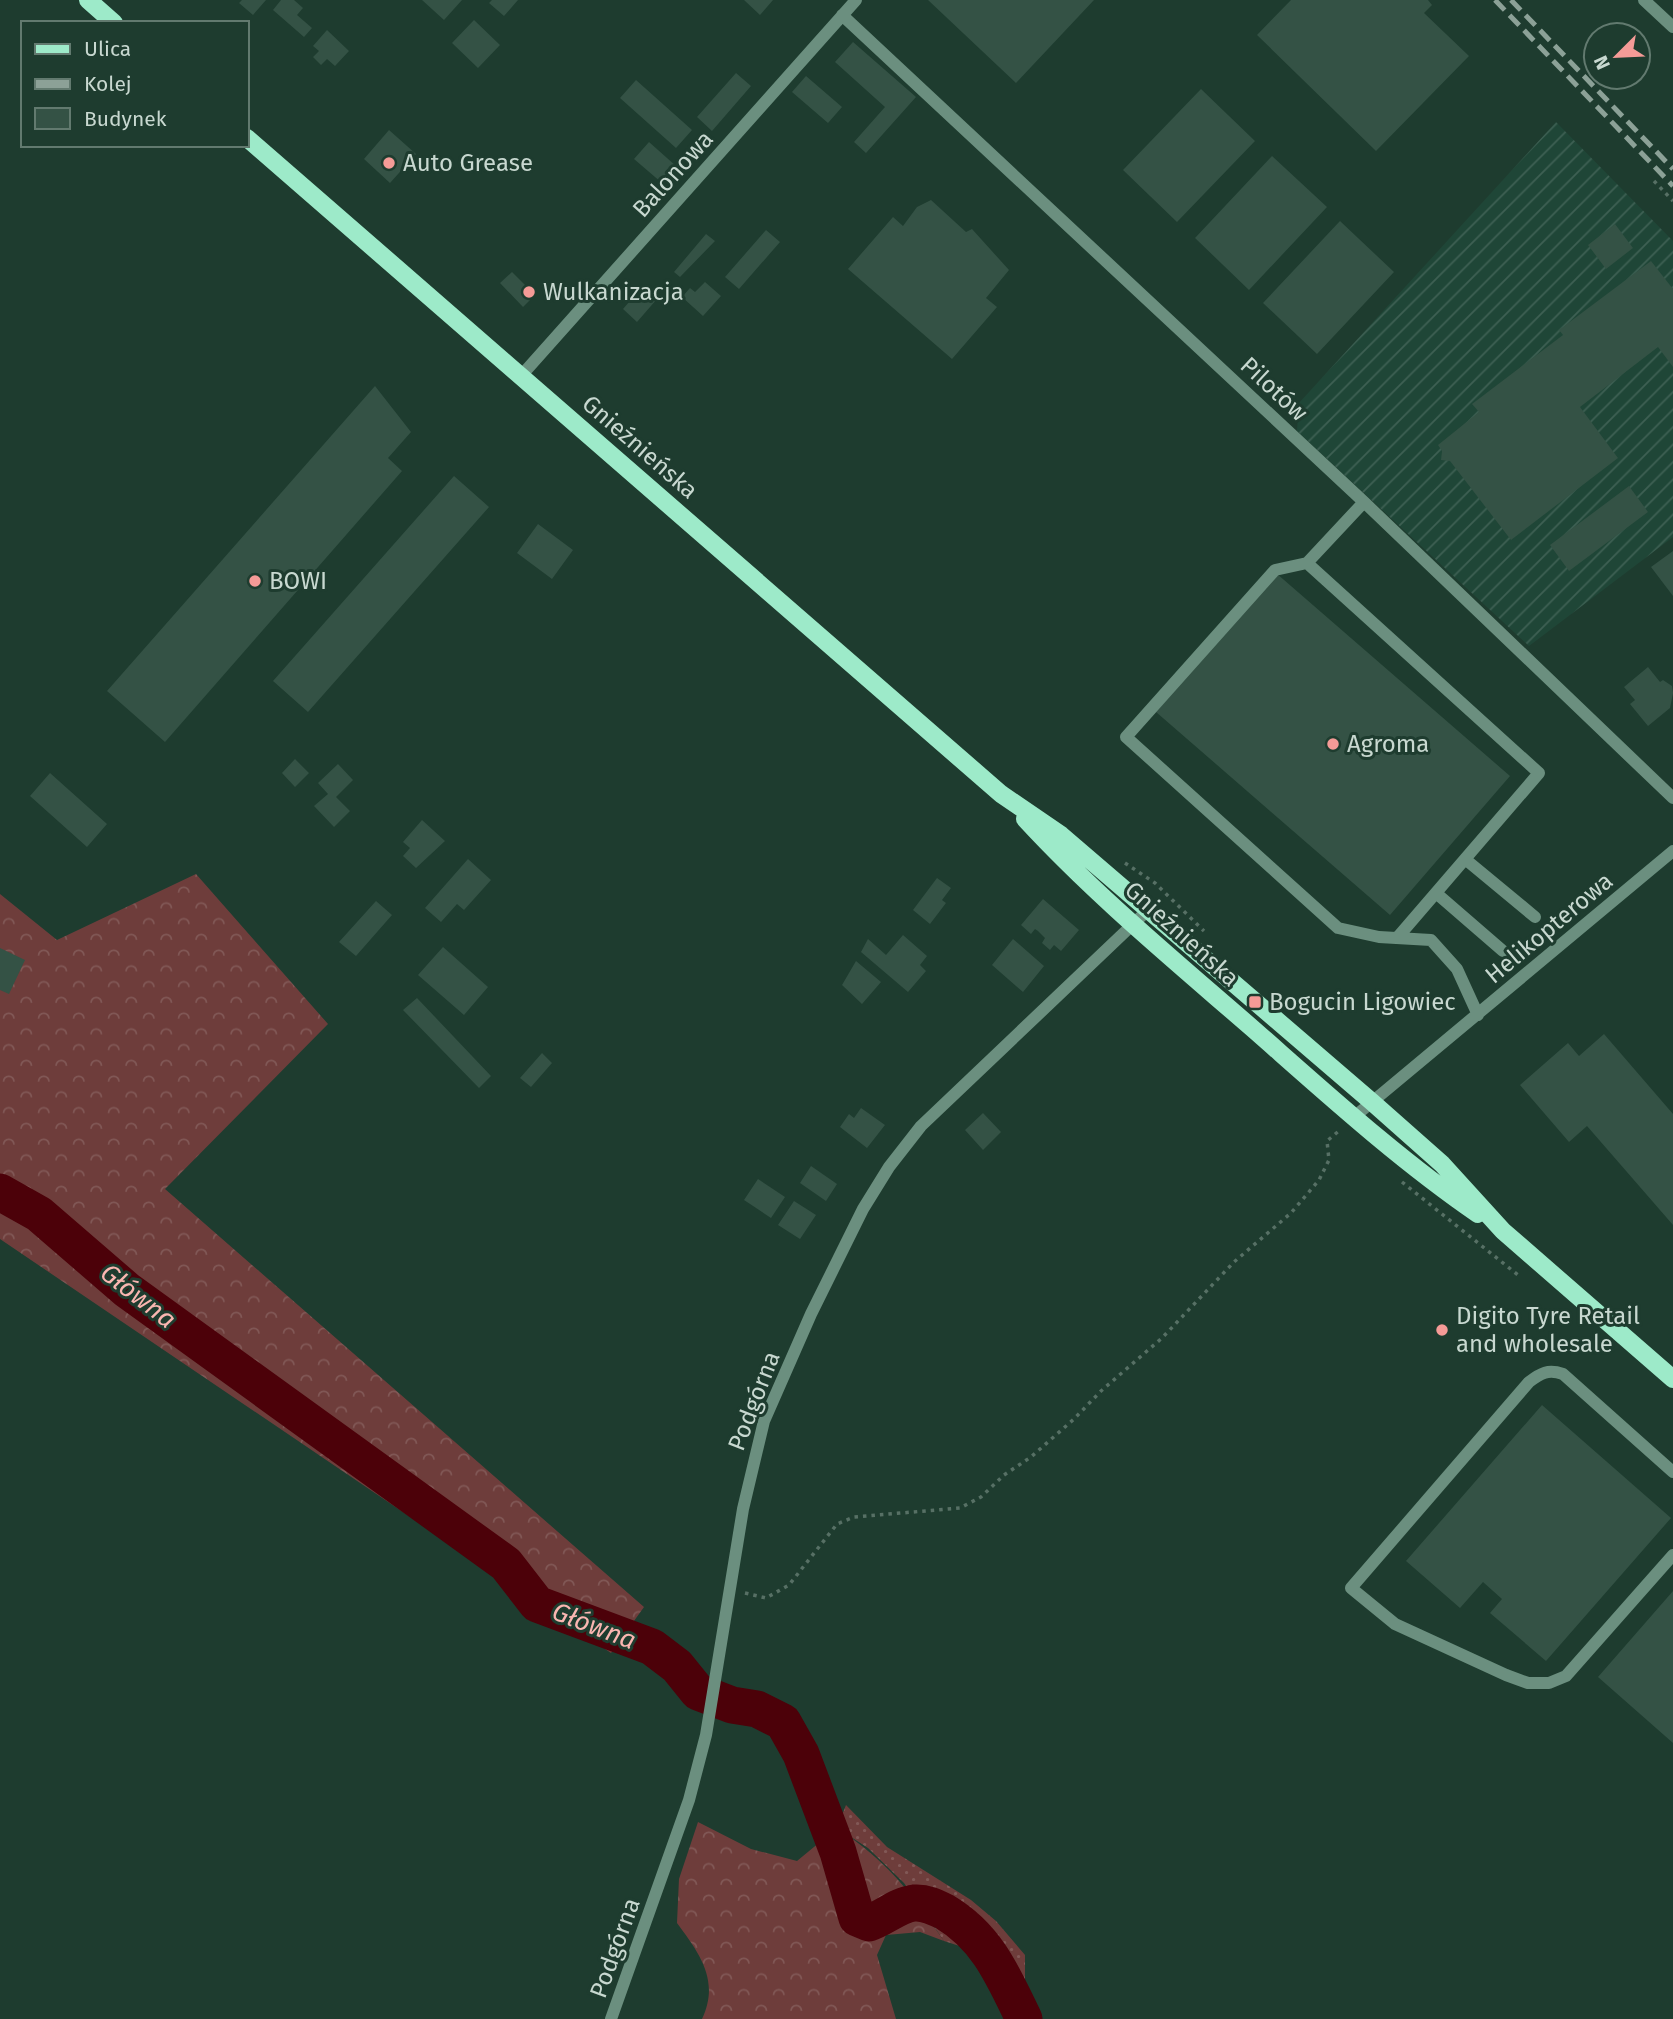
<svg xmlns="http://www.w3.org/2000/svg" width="1673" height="2019" font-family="'Fira Sans',sans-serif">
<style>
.industrial{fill:url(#industrial-furrows)}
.grass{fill:url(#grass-dots)}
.forest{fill:url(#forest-crowns)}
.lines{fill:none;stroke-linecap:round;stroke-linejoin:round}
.river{stroke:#4c0109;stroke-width:37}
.building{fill:#345245}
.path{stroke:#577065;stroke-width:3.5;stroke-dasharray:3.5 5;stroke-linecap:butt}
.minor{stroke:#6b8f7f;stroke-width:12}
.major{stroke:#9deac9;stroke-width:18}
.rail{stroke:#8ca197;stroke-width:5;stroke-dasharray:14 7;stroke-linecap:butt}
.poi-dot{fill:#f59b97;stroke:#1e3c2f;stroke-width:2.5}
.labels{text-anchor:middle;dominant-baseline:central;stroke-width:6;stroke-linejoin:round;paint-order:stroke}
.poi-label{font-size:24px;fill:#c8d8d0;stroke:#1e3c2f;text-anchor:start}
.street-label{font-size:24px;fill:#c8d8d0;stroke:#1e3c2f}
.water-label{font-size:26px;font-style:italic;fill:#fab6b1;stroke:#1e3c2f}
</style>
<defs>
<pattern id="industrial-furrows" width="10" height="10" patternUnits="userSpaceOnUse" patternTransform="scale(1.75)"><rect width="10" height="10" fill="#1f4637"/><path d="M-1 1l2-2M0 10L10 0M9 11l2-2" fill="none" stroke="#3e6053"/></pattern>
<pattern id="grass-dots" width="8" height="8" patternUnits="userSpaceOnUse" patternTransform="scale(1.75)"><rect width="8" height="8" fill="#6e3d3b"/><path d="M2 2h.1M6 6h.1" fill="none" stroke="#815856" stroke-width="1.8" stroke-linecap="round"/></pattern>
<pattern id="forest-crowns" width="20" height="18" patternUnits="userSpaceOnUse" patternTransform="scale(1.75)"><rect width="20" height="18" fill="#6e3d3b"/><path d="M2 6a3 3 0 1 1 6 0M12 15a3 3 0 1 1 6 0" fill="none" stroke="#815856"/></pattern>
</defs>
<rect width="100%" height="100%" fill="#1e3c2f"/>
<path class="industrial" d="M1556 122 1673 241V537L1529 646 1297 431 1299 403Z"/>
<path class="grass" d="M846 1805 887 1847 971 1900 996 1921 1025 1955V1991L1037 2019H1015L989 1963 972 1950 944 1941 904 1883 868 1848 837 1828Z"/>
<path class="forest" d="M196 874 328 1024 165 1189 644 1607 611 1653 0 1239V894L57 940Z
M698 1822 751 1849 797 1861 837 1828C889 1863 909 1890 944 1941L920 1932 886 1935 877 1955 896 2019H702C720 1981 700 1954 677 1923L679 1879Z"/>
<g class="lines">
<path class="river" d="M0 1192 39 1214 127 1290 506 1564 537 1604 652 1647 677 1666 698 1692 732 1705 757 1709 783 1722 801 1754 838 1852 857 1918 869 1923C884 1918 898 1905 914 1903 925 1902 935 1907 945 1912 988 1938 1003 1976 1024 2019"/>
</g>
<path class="building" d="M242 0H266L253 15 239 3Z
M281 0H294L303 8 297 15 312 28 304 37 273 10Z
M422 0H462L444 20Z
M492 0H518L504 16 489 3Z
M744 0H773L760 15Z
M928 0H1094L1016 83Z
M1291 0H1428L1432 5 1424 13 1469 56 1376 151 1257 35Z
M474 20 500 45 478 68 452 43Z
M327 30 349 51 335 66 327 59 321 65 313 57 319 51 313 46Z
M853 42 916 97 866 153 854 142 885 107 835 62Z
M736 73 751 86 712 131 697 117Z
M806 76 842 107 828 123 792 92Z
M636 80 692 130 676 148 620 98Z
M1201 89 1255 141 1177 222 1123 170Z
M389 130 416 154 390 183 364 159Z
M649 142 676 166 662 183 634 159Z
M1272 156 1327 207 1249 290 1195 238Z
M931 200 966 232 972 229 1009 270 986 298 997 307 952 359 848 269 893 217 903 226 917 207Z
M1340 221 1394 272 1317 354 1263 303Z
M1615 224 1633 248 1606 269 1588 245Z
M766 230 780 242 739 289 725 277Z
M706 234 715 241 680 277 674 272Z
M1651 261 1673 289V367L1658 347 1580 407 1618 458 1511 540 1450 461 1441 460 1442 451 1438 445 1479 412 1472 404 1563 335 1559 330Z
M512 272 535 295 523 307 500 283Z
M705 282 721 296 703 316 682 297 690 288 695 292Z
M642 287 657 299 637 322 623 309Z
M375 386 411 432 388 458 402 471 165 742 107 691Z
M454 476 489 507 308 712 273 681Z
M1629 486 1648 512 1569 571 1550 545Z
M538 524 573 550 552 579 517 553Z
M1673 551V596L1651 567Z
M1276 573 1510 776 1390 915 1156 712Z
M1648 667 1660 682 1663 680 1672 686 1673 693 1670 708 1648 726 1630 704 1635 700 1624 687Z
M295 759 309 773 295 787 282 773Z
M338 764 353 780 336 797 350 811 334 827 314 806 328 794 318 783Z
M50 773 107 824 87 847 30 796Z
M422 820 445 841 416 868 403 856 410 848 403 842Z
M468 859 491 880 464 910 457 904 441 922 425 908Z
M937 878 951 888 942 900 946 903 930 924 913 910Z
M1043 899 1079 930 1061 951 1054 945 1050 950 1042 943 1045 938 1038 931 1035 929 1031 934 1021 925Z
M376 901 392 915 356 956 339 942Z
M903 935 927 956 920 965 926 971 908 992 861 952 868 939 886 955Z
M1013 939 1044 966 1023 992 992 965Z
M443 947 488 987 464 1015 418 975Z
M0 948 25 960 9 994 0 990Z
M856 961 881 982 862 1004 842 985Z
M417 998 491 1076 479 1088 403 1010Z
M1604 1034 1673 1114V1225L1587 1126 1569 1142 1520 1085 1568 1043 1579 1056Z
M542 1053 552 1063 531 1087 520 1078Z
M861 1108 885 1125 867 1148 840 1127 849 1114 854 1118Z
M983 1113 1001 1132 983 1150 965 1130Z
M811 1166 837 1184 826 1201 800 1183Z
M758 1179 785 1197 771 1218 744 1200Z
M794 1201 816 1215 800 1239 778 1225Z
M1542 1405 1671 1518 1546 1661 1490 1613 1502 1599 1483 1582 1460 1608 1406 1561Z
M1673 1591V1743L1598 1677Z"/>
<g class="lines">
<path class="path" d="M1654 181 1673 201
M1125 863 1155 883 1204 931
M1402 1182 1518 1275
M745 1593 766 1598 789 1585 837 1524 854 1517 960 1508 981 1497 1004 1475 1031 1457 1074 1419 1101 1391 1162 1338 1234 1262 1291 1213 1319 1180 1329 1160 1327 1141 1340 1130"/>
<path class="minor" d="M1644 0 1673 27
M842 15 1364 502 1673 798
M521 376 856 0
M1364 502 1307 563 1275 570 1126 737 1338 928 1379 937 1431 940 1457 969 1478 1015
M1307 563 1539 773 1397 938
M1465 859 1535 917
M1436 893 1503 951
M1354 1117 1673 851
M1673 1472 1563 1374C1548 1369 1541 1373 1529 1382L1351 1588 1395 1624 1506 1675 1528 1683H1549L1566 1676 1673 1555
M611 2019 689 1800 706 1735 743 1509 764 1421 811 1314 863 1209 889 1167 921 1126 1149 909"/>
<path class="major" d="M88 0 114 23
M247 138 1001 794 1061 835 1372 1102 1442 1164 1503 1231 1673 1379
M1025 819C1095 895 1175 961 1252 1028 1326 1093 1398 1159 1478 1214"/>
<path class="rail" d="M1495 0 1673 186
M1511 0 1673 169"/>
</g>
<g class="poi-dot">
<circle cx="389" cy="163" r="7"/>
<circle cx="529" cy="292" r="7"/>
<circle cx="255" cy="581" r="7"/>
<circle cx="1333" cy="744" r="7"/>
<rect x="1248" y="995" width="14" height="14" rx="3.5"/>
<circle cx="1442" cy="1330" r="7"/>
</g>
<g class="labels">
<g class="poi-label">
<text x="403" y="163">Auto Grease</text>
<text x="543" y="292">Wulkanizacja</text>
<text x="269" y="581">BOWI</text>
<text x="1347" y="744">Agroma</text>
<text x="1269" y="1002">Bogucin Ligowiec</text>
<text x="1456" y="1316">Digito Tyre Retail<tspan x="1456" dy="28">and wholesale</tspan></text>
</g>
<g class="street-label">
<text transform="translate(673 174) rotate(-48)">Balonowa</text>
<text transform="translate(1274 389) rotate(43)">Pilotów</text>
<text transform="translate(640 447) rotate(41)">Gnieźnieńska</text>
<text transform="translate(1549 928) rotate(-40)">Helikopterowa</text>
<text transform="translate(1182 934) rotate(42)">Gnieźnieńska</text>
<text transform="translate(754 1401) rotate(-69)">Podgórna</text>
<text transform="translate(615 1948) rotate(-70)">Podgórna</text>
</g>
<g class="water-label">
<text transform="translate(138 1296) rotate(38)">Główna</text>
<text transform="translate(594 1626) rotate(21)">Główna</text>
</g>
</g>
<rect x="21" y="21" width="228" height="126" fill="#1e3c2f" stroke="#627a6f" stroke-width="2"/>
<rect x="35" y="44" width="35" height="10" fill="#9deac9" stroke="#627a6f" stroke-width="2"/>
<text x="84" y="56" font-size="21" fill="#c8d8d0">Ulica</text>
<rect x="35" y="79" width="35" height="10" fill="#8ca197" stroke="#627a6f" stroke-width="2"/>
<text x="84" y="91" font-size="21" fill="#c8d8d0">Kolej</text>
<rect x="35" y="108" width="35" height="21" fill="#345245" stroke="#627a6f" stroke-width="2"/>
<text x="84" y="126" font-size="21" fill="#c8d8d0">Budynek</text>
<g transform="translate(1617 56) rotate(246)"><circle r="33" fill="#1e3c2f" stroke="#627a6f" stroke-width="2"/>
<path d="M0-5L12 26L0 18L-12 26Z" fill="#f59b97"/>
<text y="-10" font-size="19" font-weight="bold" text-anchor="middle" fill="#c8d8d0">N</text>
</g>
</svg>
